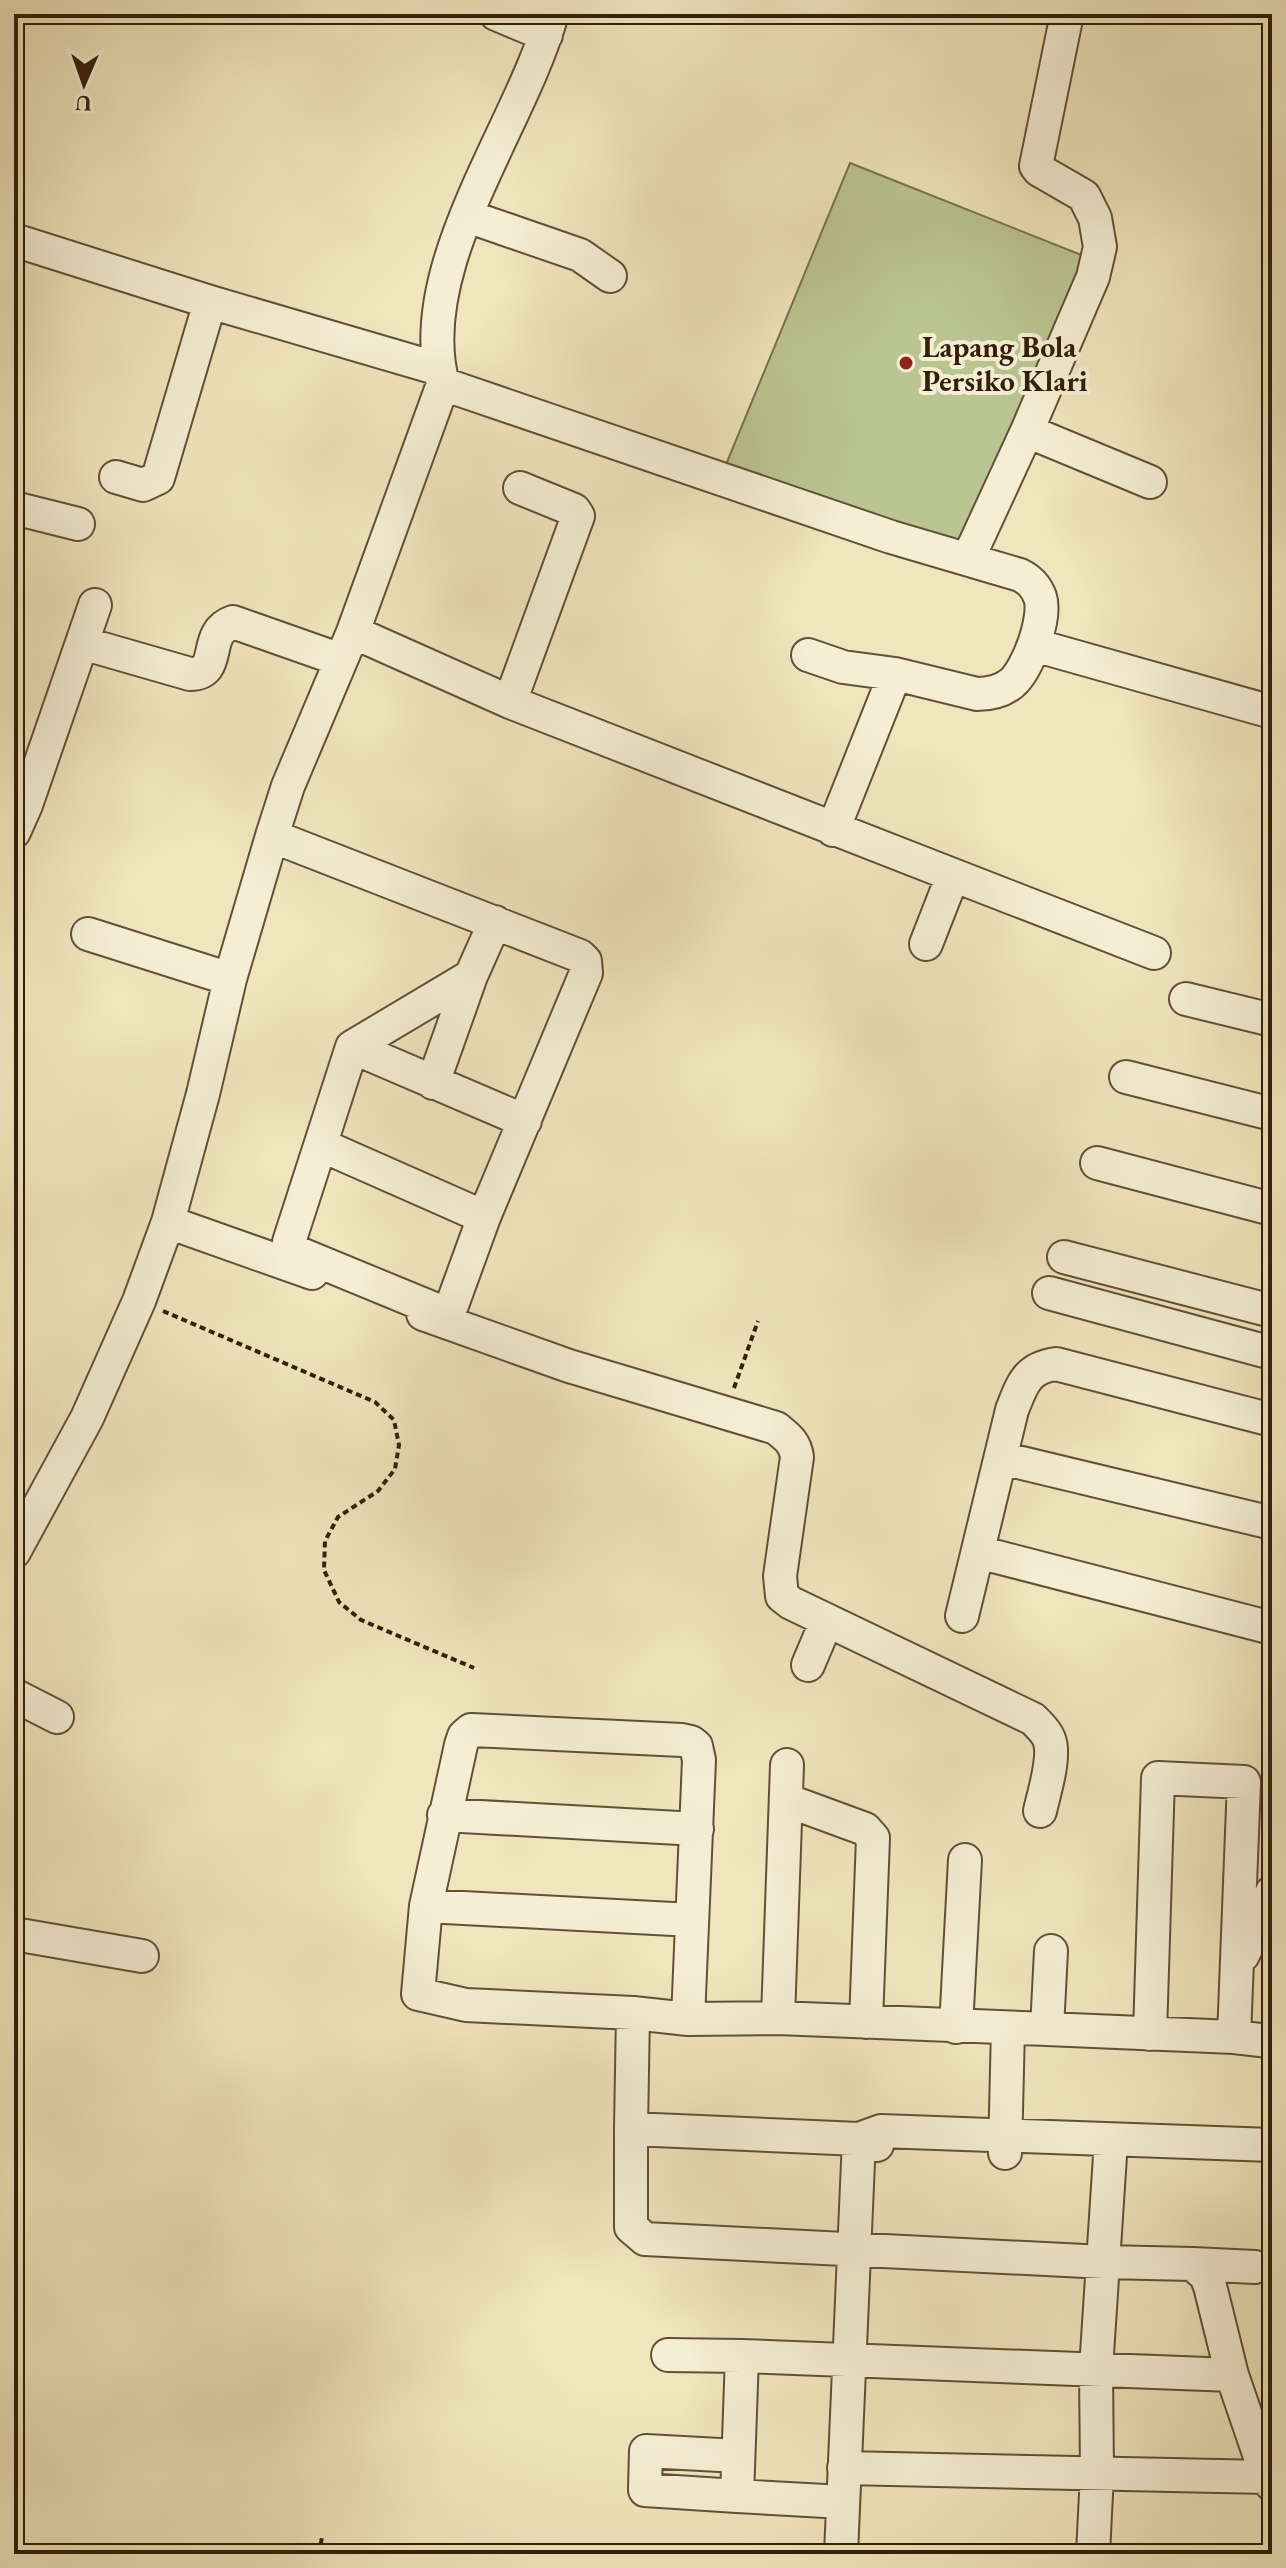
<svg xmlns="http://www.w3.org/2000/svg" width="1286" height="2568" font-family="'EB Garamond',serif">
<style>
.green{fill:#bac591;stroke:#76724e;stroke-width:2}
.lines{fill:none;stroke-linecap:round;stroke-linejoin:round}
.minor-casing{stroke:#625038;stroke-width:36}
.path{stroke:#321f0b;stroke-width:4;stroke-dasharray:6 4;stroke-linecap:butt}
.minor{stroke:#f5eed4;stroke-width:32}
.poi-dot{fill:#8f2418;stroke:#f5eed4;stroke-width:3}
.labels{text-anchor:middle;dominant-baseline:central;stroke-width:8;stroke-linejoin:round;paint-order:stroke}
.poi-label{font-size:30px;font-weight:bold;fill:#321f0b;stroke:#f5eed4;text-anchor:start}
</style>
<rect width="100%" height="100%" fill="#f0e5bd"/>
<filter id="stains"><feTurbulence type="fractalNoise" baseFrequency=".0025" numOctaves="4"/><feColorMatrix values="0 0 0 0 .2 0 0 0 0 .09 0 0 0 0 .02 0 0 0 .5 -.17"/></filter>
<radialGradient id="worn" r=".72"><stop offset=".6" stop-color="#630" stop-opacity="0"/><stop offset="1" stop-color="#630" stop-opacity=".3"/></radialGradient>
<path class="green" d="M850 163 1089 258 964 553 725 467Z"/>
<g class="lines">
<defs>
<path id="minor" d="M496 14 546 35
M467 216 580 255 610 276
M14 240 210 302 439 369
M443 384 891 537 1020 575C1030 580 1036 586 1040 597 1047 617 1028 669 1012 683 1001 692 990 694 977 694L895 674 843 667 808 655
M1027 431 1150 482
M116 477 143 485 158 478 210 302
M14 508 78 524
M968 559 1027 431 1093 277 1100 247 1095 218 1084 196 1039 170 1036 166 1067 14
M353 632 510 702 953 875 926 944
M82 643 190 674C224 674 201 633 233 622L341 660
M1034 645 1272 712
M510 702 578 516 574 510 520 488
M833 830 895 674
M14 832 26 805 95 605
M272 836 580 956 585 961 586 973 484 1217 452 1305 444 1313 291 1250 289 1242 352 1047 471 976 495 922
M953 875 1154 953
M88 934 230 979
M1186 999 1272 1020
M352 1047 525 1121
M1126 1077 1272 1114
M433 1083 471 976
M321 1145 484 1217
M1097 1163 1272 1209
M168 1222 312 1273
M1064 1257 1272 1311
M1049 1293 1272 1353
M423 1314 569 1366 776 1428C787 1437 795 1442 797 1457L780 1576 782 1596 791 1603 1033 1719C1039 1725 1046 1731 1049 1739 1056 1756 1044 1793 1040 1811
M1001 1458 1272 1523
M14 1552 87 1418 139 1301 168 1222 203 1094 230 979 272 836 288 786 353 632 443 384C411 267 521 126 552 14
M978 1552 1272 1628
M962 1616 1012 1410C1022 1385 1026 1368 1056 1364L1272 1420
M808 1665 827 1620
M14 1695 57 1717
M786 1800 865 1829 873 1838 866 2022
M444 1815 697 1829
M426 1906 692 1920
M14 1934 142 1956
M1243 1955 1272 1892
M778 2018 787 1765
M688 2019 699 1760 696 1746 691 1742 682 1740 471 1730 464 1736 461 1745 426 1906 418 1994 466 2005 633 2013 688 2019 778 2018 1047 2029 1051 1951
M956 2027 965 1860
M1047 2029 1234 2037 1244 1782 1158 1778 1150 2034
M1234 2037 1269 2041
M631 2129 633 2013
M1272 2145 881 2131 859 2139 631 2129V2227L645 2239 1104 2262 1193 2264 1206 2276 1210 2286 1232 2375 1267 2477 1272 2485
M1005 2153 1008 2028
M1193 2264 1255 2267
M668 2355 742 2356 1232 2375
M742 2356 737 2496 843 2502
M844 2468 1267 2477
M737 2496 645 2490 646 2451 738 2456
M841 2554 859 2139 877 2145
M1093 2554 1097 2474 1096 2369 1110 2156"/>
</defs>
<use href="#minor" class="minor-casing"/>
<path class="path" d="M163 1311 375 1402 394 1420 399 1445 395 1469 378 1491 338 1517 325 1541 324 1570 339 1602 361 1620 474 1668
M734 1388 758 1321
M319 2554 322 2537"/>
<use href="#minor" class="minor"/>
</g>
<circle class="poi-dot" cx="906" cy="363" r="8"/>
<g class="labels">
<g class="poi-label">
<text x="922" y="346">Lapang Bola<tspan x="922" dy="34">Persiko Klari</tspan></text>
</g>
</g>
<rect width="1286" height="2568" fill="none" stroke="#f0e5bd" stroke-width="48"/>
<rect x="16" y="16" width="1254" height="2536" fill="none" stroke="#321f0b" stroke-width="4"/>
<rect x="24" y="24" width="1238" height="2520" fill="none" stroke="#321f0b" stroke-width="2"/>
<g transform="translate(84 84) rotate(182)" stroke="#f5eed4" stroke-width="6" paint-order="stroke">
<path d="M0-6L14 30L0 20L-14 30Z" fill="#321f0b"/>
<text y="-12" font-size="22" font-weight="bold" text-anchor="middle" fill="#321f0b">U</text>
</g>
<rect width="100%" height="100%" filter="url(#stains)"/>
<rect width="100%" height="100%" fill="url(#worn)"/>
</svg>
